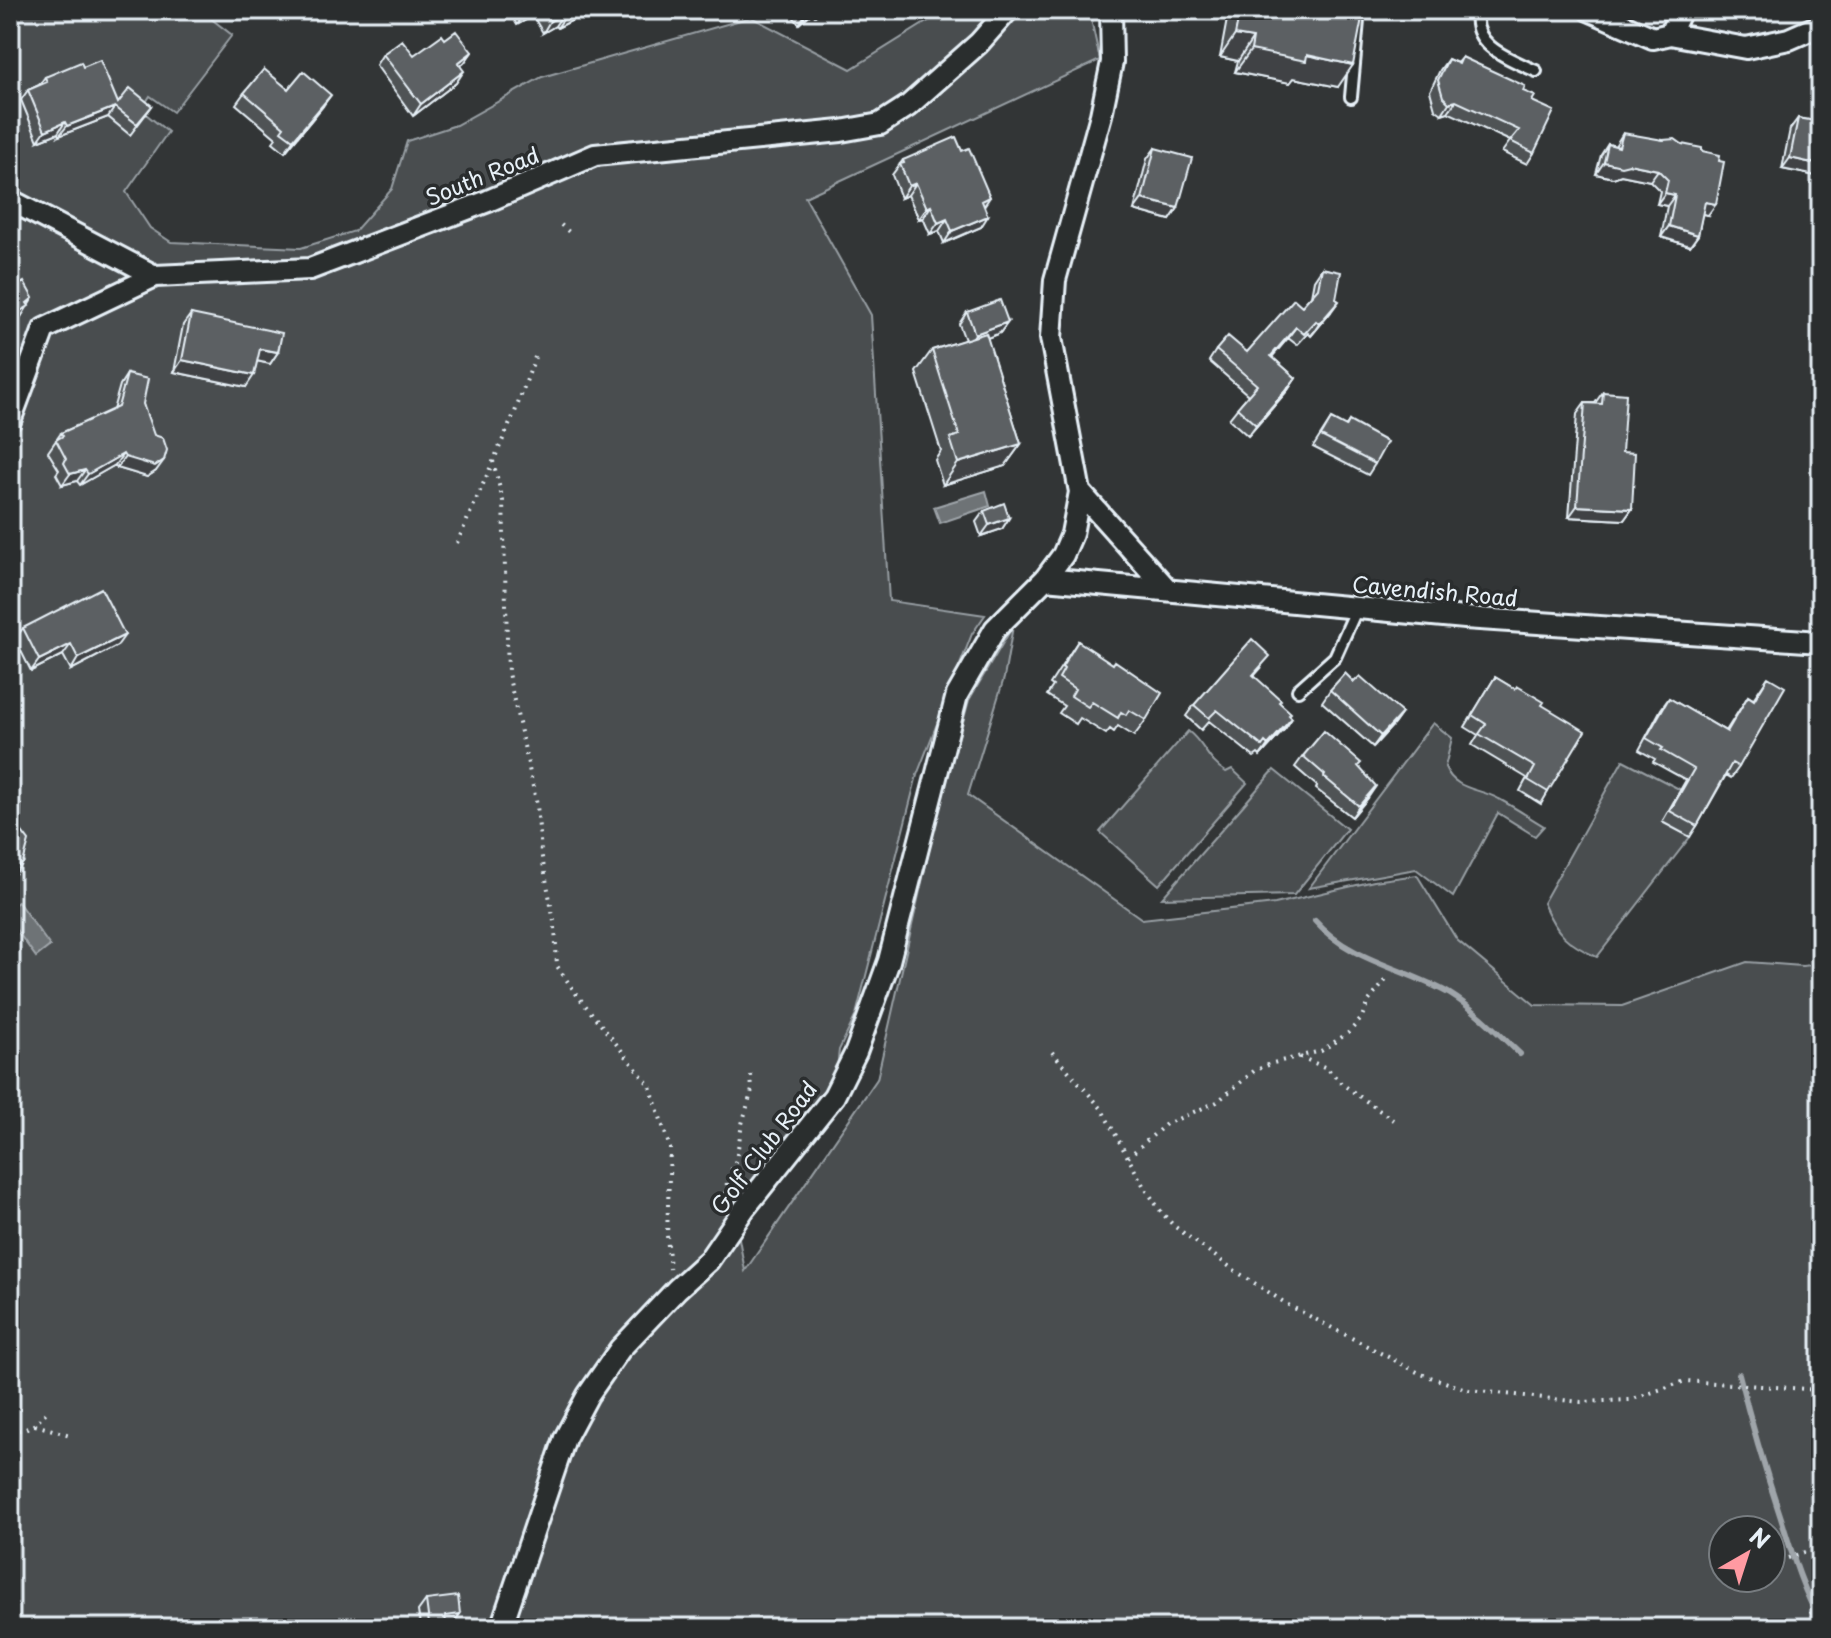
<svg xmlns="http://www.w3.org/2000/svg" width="1831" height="1638" font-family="'Playpen Sans',sans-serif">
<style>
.green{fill:#494d4f;stroke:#989fa4;stroke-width:2;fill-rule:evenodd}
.water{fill:#6e7376;stroke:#9fa5aa;stroke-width:2}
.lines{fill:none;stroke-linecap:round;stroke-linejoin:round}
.stream{stroke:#9fa5aa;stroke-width:6}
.service-casing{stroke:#e8f1f8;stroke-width:16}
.minor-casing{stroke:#e8f1f8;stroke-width:26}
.path{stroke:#e8f1f8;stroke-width:4;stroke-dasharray:2 6;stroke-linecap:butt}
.service{stroke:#2a2d2e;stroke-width:10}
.minor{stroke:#2a2d2e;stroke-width:20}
.wall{fill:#4f5355;stroke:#e8f1f8;stroke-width:2}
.shaded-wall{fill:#404345;stroke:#e8f1f8;stroke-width:2}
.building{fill:#5c6063;stroke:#e8f1f8;stroke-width:2}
.labels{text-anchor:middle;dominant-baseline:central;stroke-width:7;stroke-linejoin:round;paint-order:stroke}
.street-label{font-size:22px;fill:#e8f1f8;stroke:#2a2d2e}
</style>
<rect width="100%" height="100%" fill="#323536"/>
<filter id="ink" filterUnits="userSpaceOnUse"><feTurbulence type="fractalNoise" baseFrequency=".0125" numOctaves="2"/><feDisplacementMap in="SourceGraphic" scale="16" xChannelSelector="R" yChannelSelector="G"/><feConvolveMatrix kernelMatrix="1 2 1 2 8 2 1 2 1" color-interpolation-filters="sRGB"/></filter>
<g filter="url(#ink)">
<path class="green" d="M10 10H200L232 35 173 112 150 96 141 110 168 132 126 192 150 228 171 242 301 248 355 231 392 189 407 141 456 125 542 77 751 17 851 69 946 10H1089L1100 60 805 197 871 315 889 601 985 615 972 634 917 775 856 1015 839 1050 834 1096 738 1233 745 1271 877 1079 937 816 969 700 1013 626 1004 678 968 795 1142 919 1275 904 1374 881 1417 875 1457 940 1535 1005 1622 1006 1747 962 1802 966 1821 964V1628H10ZM1723 1530H1771V1578H1723Z
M1433 723 1452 738 1445 767C1455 791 1480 788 1499 799 1514 807 1529 817 1544 826L1535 836 1498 813 1453 897 1416 869 1309 888Z
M1188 731C1205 744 1207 761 1226 772L1232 769 1247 783 1159 885 1100 832Z
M1623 760 1681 790 1663 822 1690 837 1597 957C1566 943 1557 934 1543 903Z
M1274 770 1347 829 1294 895 1162 898Z"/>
<path class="water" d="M986 491 990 506 940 523 934 507Z
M18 902 50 946 36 957 10 921V908Z"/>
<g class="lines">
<path class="stream" d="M1315 921C1350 961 1405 968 1450 994 1476 1010 1498 1033 1520 1054
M1739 1374C1751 1423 1765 1470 1781 1518 1792 1553 1802 1589 1821 1622"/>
<defs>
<path id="service" d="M1478 10C1469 46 1510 59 1536 71
M1351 97 1359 10
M1298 690 1335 657 1357 608"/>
<path id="minor" d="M1111 10 1112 62 1101 115 1055 280 1051 338 1080 492 1168 590
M1589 10 1653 38 1670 34 1681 10
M1670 34 1746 48 1789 39 1821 25
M10 200 155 276
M10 421 44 329 155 276 310 269 488 201 595 155 841 131 880 124 908 106 979 43 1008 10
M1045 579 1465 618 1821 642
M501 1628 565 1438 588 1395 620 1349 677 1289 709 1260 744 1209 834 1096 856 1052 889 961 957 695 995 629 1045 579 1063 555 1072 534 1080 492"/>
</defs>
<use href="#service" class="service-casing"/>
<use href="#minor" class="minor-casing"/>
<path class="path" d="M561 225 569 232
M493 461 503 501 508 673 537 805 541 852 555 927 557 966 577 995 650 1086 670 1148 667 1235 670 1269
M457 543 515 412 535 357
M1052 1052 1101 1108 1143 1185 1162 1213 1174 1226 1234 1270 1290 1306 1421 1374 1469 1390 1581 1402 1630 1400 1685 1381 1821 1390
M1300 1057 1327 1068 1342 1084 1393 1120
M1128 1157 1166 1124 1217 1102 1254 1071 1273 1063 1321 1051 1348 1033 1361 1019 1368 1002 1386 980
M726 1201 727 1180 736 1160 742 1124 752 1090 751 1075
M35 1425 70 1435
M10 1430C30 1432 36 1424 48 1410
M1788 1558 1805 1552
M1810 1614 1821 1608"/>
<use href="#service" class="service"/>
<use href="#minor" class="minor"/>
</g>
<path class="wall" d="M508 10H582L578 12 573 20 557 28 555 26 543 33 533 16 517 25Z
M788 10H822L815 16 812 13 799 24Z
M1231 10H1310L1326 13 1328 10H1338V87L1294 78 1290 83 1235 72 1238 61 1220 57 1228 14Z
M445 39 472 52 464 63 460 66 456 83 413 116 376 65 383 54 414 55Z
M1462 57 1523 91 1532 101 1534 153 1527 164 1502 152 1510 141 1448 112 1442 114 1435 109 1430 91 1440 70 1448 59 1457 63Z
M83 67 118 103 152 106 130 135 108 117 59 136 58 133 38 141 21 100 28 90 39 85 45 77Z
M288 89 323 106 285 152 273 142 276 138 236 104 244 93Z
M1798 118 1821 122V177L1782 169 1790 129Z
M1623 133 1708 215 1702 214 1698 235 1690 246 1661 237 1667 206 1657 204 1660 191 1650 181 1621 175 1613 178 1596 174 1601 155 1608 144 1615 146Z
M1155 148 1178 208 1170 220 1134 210 1147 159Z
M962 151 990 197 984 206 981 227 944 243 939 231 930 234 923 218 919 219 908 195 901 198 892 175 903 160Z
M1322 268 1331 312 1311 336 1308 333 1297 345 1288 338 1272 357 1296 378 1288 390 1248 436 1229 419 1248 395 1209 361 1216 350 1247 352 1302 306 1311 296 1314 280Z
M967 312 1008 322 1000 333 987 338 1021 444 1005 466 943 485 935 460 941 451 916 372 932 350 965 340 959 324Z
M191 314 278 352 270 364 257 361 246 387 174 372 183 325Z
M127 374 143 404 156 471 147 477 117 468 115 465 80 485 77 481 62 485 56 474 59 470 48 452 61 433 113 410 120 385Z
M1603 392 1622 452 1632 509 1624 520 1569 517 1577 414 1585 403H1595Z
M1331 419 1345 427 1349 421 1375 464 1368 475 1313 447Z
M984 511 1009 518 1002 529 981 536 976 522Z
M1821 539V560L1813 550Z
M23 628 117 646 71 670 63 655 31 671 15 639Z
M1078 641 1146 720 1134 736 1118 726 1114 732 1110 729 1106 734 1080 718 1076 724 1059 713 1064 706 1047 695 1053 686 1050 684Z
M1262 667 1254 676 1292 718 1285 729 1260 756 1258 754 1254 757 1209 721 1201 730 1186 716 1194 705Z
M1495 677 1542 705 1548 792 1541 804 1520 791 1527 778 1472 745 1478 735 1465 727Z
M1768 677 1739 767 1731 778 1726 775 1697 826 1690 837 1662 822 1686 780 1653 762 1655 759 1639 750 1661 709 1669 698 1726 731 1748 696 1753 699Z
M1354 682 1402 713 1394 724 1373 747 1322 702 1330 690Z
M1303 756 1358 766 1368 798 1352 817 1316 789 1317 786 1295 767Z
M426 1600 460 1614 452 1625H420L418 1611Z"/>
<path class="shaded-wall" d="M532 10H537L533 16 517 25 524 14Z
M575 10H582L578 12 573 20 557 28 565 17Z
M810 10H814L799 24 807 12Z
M563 14 555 26 543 33 550 21Z
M1235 35 1253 38 1238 61 1220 57Z
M1251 50 1307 55 1353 65 1338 87 1294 78 1290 83 1235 72Z
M472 52 464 63 450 74 458 63Z
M464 71 456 83 413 116 421 104Z
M331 95 323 106 285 152 293 140Z
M1456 101 1448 112 1442 114 1449 103Z
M115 107 108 117 59 136 67 126Z
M65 122 58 133 38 141 45 131Z
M1790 158 1821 165V177L1782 169Z
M1604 162 1629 164 1658 170 1650 181 1621 175 1613 178 1596 174Z
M916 183 908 195 901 198 909 186Z
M1665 193 1675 195 1667 206 1657 204Z
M1142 199 1178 208 1170 220 1134 210Z
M1705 202 1716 204 1708 215 1697 213Z
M931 206 923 218 919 219 927 208Z
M988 216 981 227 944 243 952 231Z
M947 219 939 231 930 234 938 223Z
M1669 226 1698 235 1690 246 1661 237Z
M33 298 21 317 10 324V317Z
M1339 301 1331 312 1311 336 1319 324Z
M1008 322 1000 333 967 346 975 334Z
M1296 327 1288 338 1263 367 1271 356Z
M260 349 278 352 270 364 252 360Z
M182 360 254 375 246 387 174 372Z
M1296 378 1288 390 1248 436 1256 425Z
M1021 444 1005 466 943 485 958 463Z
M123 454 115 465 80 485 88 474Z
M125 457 164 460 156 471 147 477 117 468Z
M85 470 77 481 62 485 70 474Z
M1577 506 1632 509 1624 520 1569 517Z
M1009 518 1002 529 981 536 989 525Z
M125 635 117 646 71 670 78 658Z
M71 644 63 655 31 671 39 660Z
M1402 713 1394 724 1373 747 1381 736Z
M1292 718 1285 729 1260 756 1268 745Z
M1376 786 1368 798 1352 817 1359 806Z
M23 863 15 874 10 877V869Z
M460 1614 452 1625 438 1627 445 1616Z"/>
<path class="building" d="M544 10H578L565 17 563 14 550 21Z
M1240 10H1310L1328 14 1329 10H1338L1350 12 1349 16 1362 18 1353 65 1307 55 1306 61 1251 50 1253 38 1235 35Z
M456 31 472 52 458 63 464 71 421 104 383 54 402 40 414 55 442 35 445 39Z
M1462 57 1525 86 1523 91 1535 96 1532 101 1554 111 1534 153 1510 141 1519 130 1456 101 1449 103 1443 97 1438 80 1448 59 1459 64Z
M100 60 118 103 130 88 152 106 137 124 115 107 67 126 65 122 45 131 28 90 47 82 45 77 81 62 83 67Z
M264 69 288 89 303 71 331 95 293 140 281 131 284 127 244 93Z
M1798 118 1821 122V165L1790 158Z
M1623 133 1663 140 1675 139 1682 144 1702 148V151L1720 155 1719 161 1724 162 1716 204 1705 202 1698 235 1669 226 1675 195 1665 193 1668 180 1658 170 1629 164 1621 166 1604 162 1608 144 1619 147Z
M956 137 962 151 969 148 990 197 982 201 988 216 952 231 947 219 938 223 931 206 927 208 916 183 909 186 900 164 904 163 903 160Z
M1155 148 1192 158 1178 208 1142 199Z
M1322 268 1341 272 1336 299 1339 301 1319 324 1316 321 1304 334 1296 327 1271 356 1296 378 1256 425 1237 408 1257 385 1216 350 1228 336 1247 352 1294 299 1302 306 1318 288Z
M24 282 33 298 27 303 29 306 10 317V291Z
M1000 300 1008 322 975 334 967 312Z
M191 314 282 333 278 352 260 349 254 375 182 360Z
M986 333 1021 444 958 463 950 438 959 435 932 350Z
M127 374 148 379 143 404 154 435 163 438 167 450 164 460 155 466 125 457 123 454 88 474 85 470 70 474 64 463 66 459 56 440 63 436 61 433 118 407Z
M1603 392 1626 394 1622 452 1635 453 1632 509 1577 506 1585 403 1602 404Z
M1331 419 1346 427 1349 421 1387 442 1375 464 1321 436Z
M1004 503 1009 518 989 525 984 511Z
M101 588 125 635 78 658 71 644 39 660 23 628Z
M1252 639 1270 656 1253 675 1281 700 1279 702 1291 713 1289 715 1292 718 1268 745 1265 742 1262 746 1217 710 1209 718 1194 705Z
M1078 641 1113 664 1115 661 1162 693 1146 720 1129 710 1126 715 1121 712 1118 718 1092 702 1088 707 1071 696 1075 689 1059 678 1064 669 1062 667Z
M1345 673 1354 682 1360 676 1402 713 1381 736 1330 690Z
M1495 677 1515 689 1517 686 1544 702 1542 705 1585 731 1548 792 1528 780 1535 767 1479 734 1486 724 1472 715Z
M1768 677 1785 687 1739 767 1732 763 1697 826 1670 811 1694 769 1661 750 1663 748 1646 738 1669 698 1727 732 1748 696 1754 700Z
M1324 731 1361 763 1358 766 1376 786 1359 806 1324 777 1325 775 1303 756Z
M10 804 21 805 20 829 29 841 23 863 15 868 10 869Z
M458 1596 460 1614 445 1616 447 1628H399L429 1624 426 1600Z"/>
</g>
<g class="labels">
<g class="street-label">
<text transform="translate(482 175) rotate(-22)">South Road</text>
<text transform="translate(1435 590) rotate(5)">Cavendish Road</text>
<text transform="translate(763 1147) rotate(-53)">Golf Club Road</text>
</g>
</g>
<rect width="1831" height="1638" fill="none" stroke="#2a2d2e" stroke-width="40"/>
<rect x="20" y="20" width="1791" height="1598" fill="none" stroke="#e8f1f8" stroke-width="3" filter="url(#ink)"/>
<g transform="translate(1747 1554) rotate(39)"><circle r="38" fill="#2a2d2e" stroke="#767b7f" stroke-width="2"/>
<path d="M0-6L14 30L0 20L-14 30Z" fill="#ff9aa2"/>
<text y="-12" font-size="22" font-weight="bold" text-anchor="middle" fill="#e8f1f8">N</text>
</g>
</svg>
